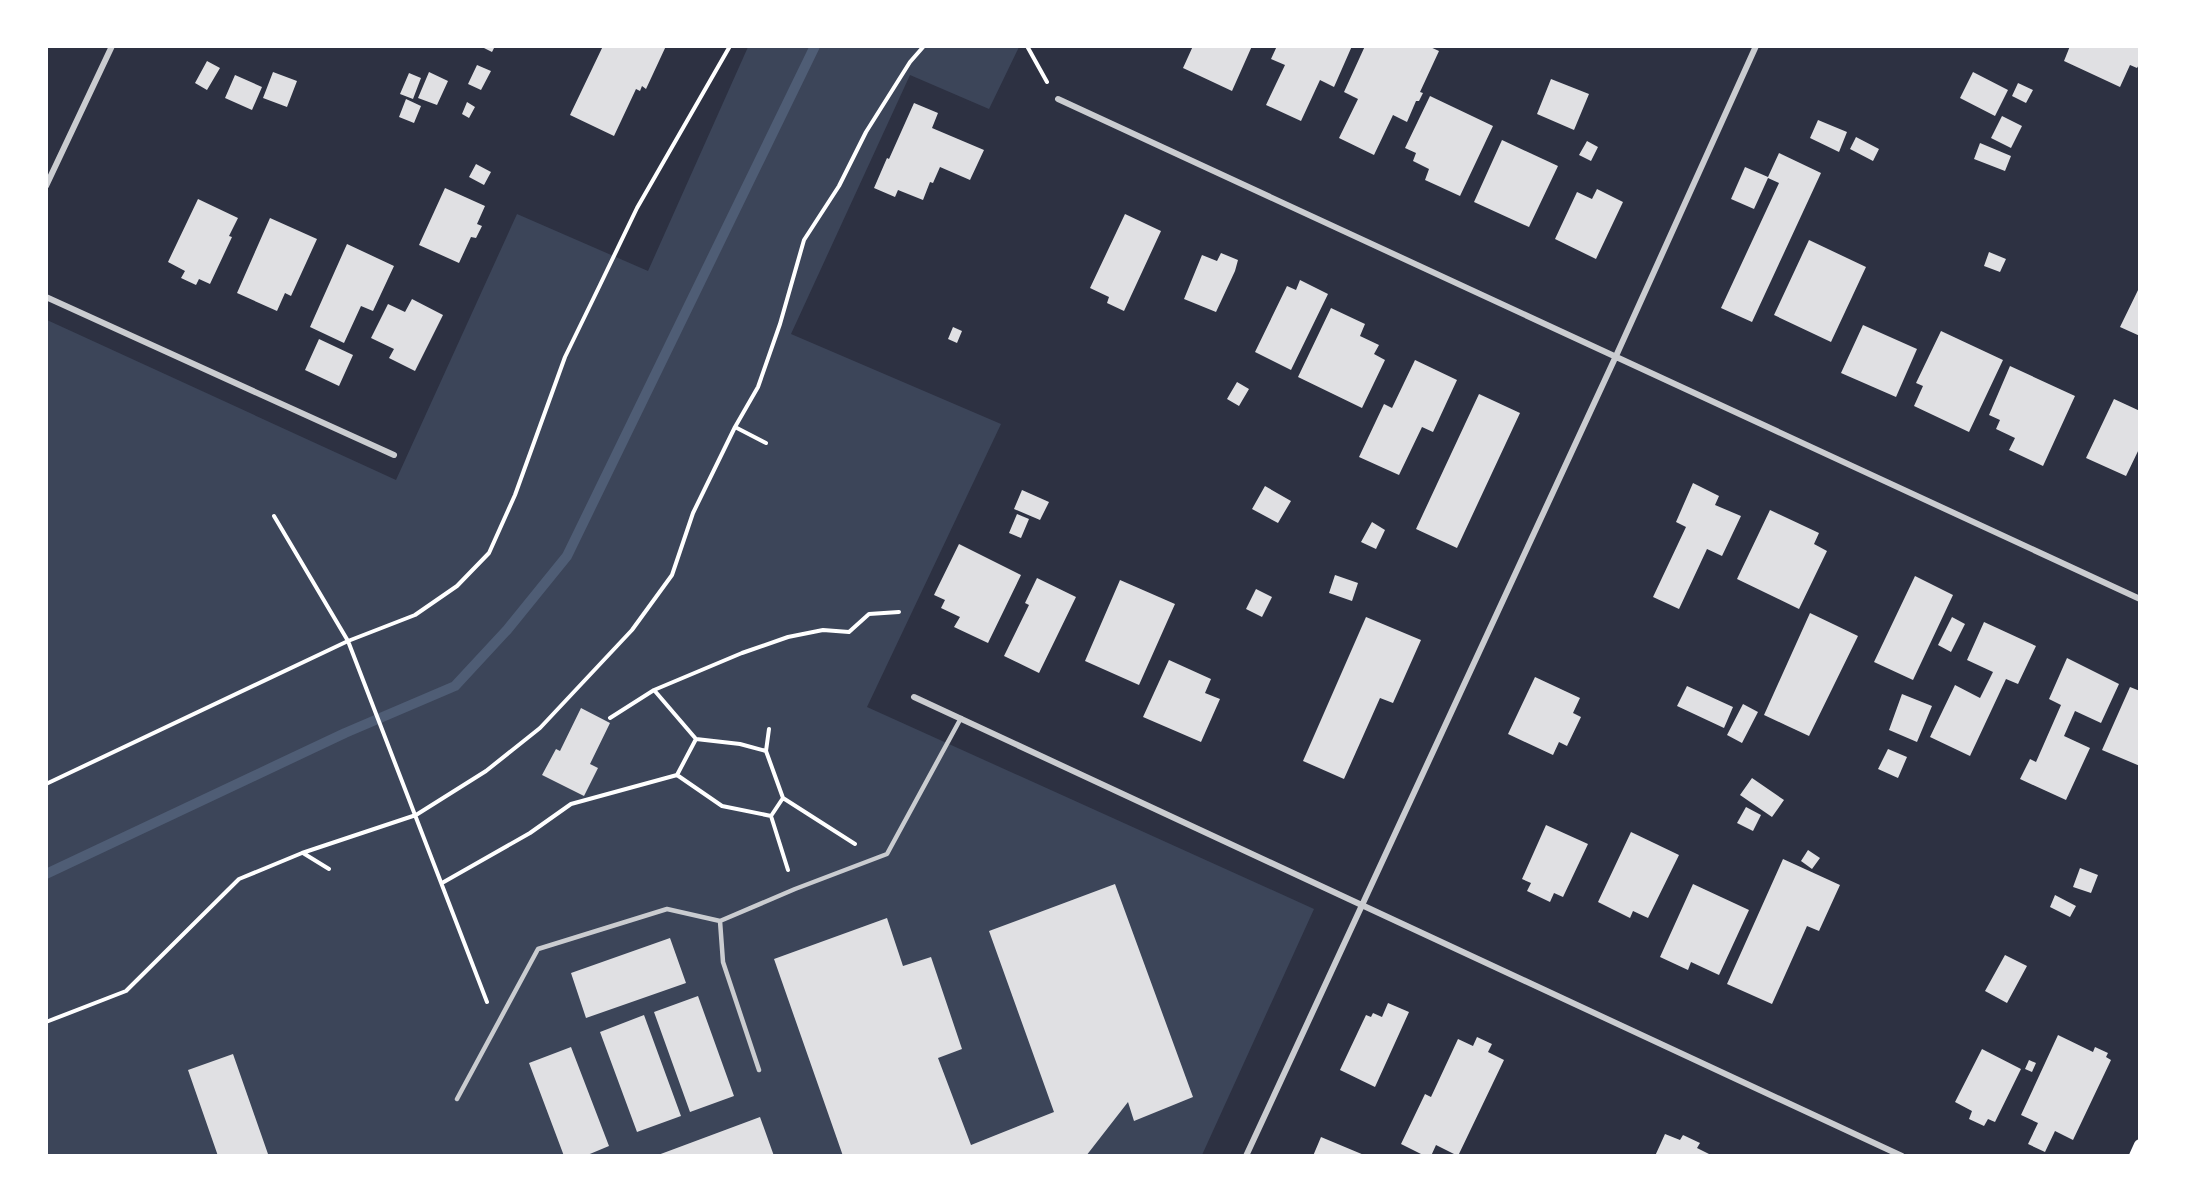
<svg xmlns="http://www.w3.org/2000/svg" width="2186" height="1202" font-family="'Noto Sans',sans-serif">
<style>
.green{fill:#3c4559}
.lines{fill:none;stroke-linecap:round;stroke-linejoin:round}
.stream{stroke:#4f5d75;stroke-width:10}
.building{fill:#e0e0e3}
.path{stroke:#fff;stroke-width:4}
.service{stroke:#caccd0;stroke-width:4.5}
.minor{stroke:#caccd0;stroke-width:6}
.secondary{stroke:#fff;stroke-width:12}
</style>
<rect width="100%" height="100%" fill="#2d3142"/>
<path class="green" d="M748 47H1019L989 109 910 75 791 334 1001 424 867 707 1314 909 1202 1155 47 1156V320L396 480 517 214 648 271Z"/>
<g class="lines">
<path class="stream" d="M46 874 345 733 455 686 507 630 567 556 815 46"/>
</g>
<path class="building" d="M480 46H495L492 52Z
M603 46H666L646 89 642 86 640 91 636 89 614 136 570 115Z
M1193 46H1252L1232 91 1183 68Z
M1277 46H1352L1334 87 1320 80 1301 121 1266 105 1285 65 1271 59Z
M1365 46H1428L1439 51 1420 92 1423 93 1419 101H1416L1407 122 1393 115 1374 155 1339 138 1358 99 1344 92Z
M2070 46H2140V63L2137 68 2130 65 2120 87 2064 61Z
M207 61 220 68 207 90 195 83Z
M477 65 491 71 481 90 468 84Z
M273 72 297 81 287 107 263 98Z
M429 72 448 81 437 105 418 98Z
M1973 72 2008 90 1995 116 1960 98Z
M409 73 421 78 413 99 400 94Z
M235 75 262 87 252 110 225 98Z
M1551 79 1589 94 1574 130 1537 114Z
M2018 83 2033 90 2026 103 2012 96Z
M1430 96 1493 126 1460 196 1425 180 1429 169 1413 161 1416 153 1405 148Z
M406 99 421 106 414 123 399 117Z
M467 102 475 107 469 118 462 114Z
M914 103 938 113 932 128 984 150 970 180 940 167 933 183 930 182 923 200 898 190 895 197 874 188 887 158 889 159Z
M2002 116 2022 126 2011 148 1991 138Z
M1818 120 1847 132 1839 152 1810 138Z
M1856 137 1879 149 1873 161 1850 149Z
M1502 140 1558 166 1529 227 1474 202Z
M1587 141 1598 147 1591 161 1579 155Z
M1980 143 2011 156 2005 171 1974 159Z
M1779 153 1821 173 1752 322 1721 308 1779 183 1768 178 1754 209 1731 199 1745 167 1768 177Z
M476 164 491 172 484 185 469 177Z
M445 188 485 206 477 224 482 226 476 238 471 237 459 263 419 245Z
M1597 189 1623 202 1596 259 1555 239 1577 192 1592 199Z
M198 199 238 218 229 236 232 237 210 284 199 279 196 285 181 278 185 271 168 262Z
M1125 214 1161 231 1124 311 1107 303 1109 297 1090 288Z
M270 218 317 239 291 296 285 293 277 311 237 293Z
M1809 240 1866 267 1831 342 1774 315Z
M347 244 394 266 373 311 361 306 344 343 310 327Z
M1989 252 2006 259 2000 272 1984 266Z
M1221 253 1238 260 1235 271 1216 312 1184 299 1202 255 1217 261Z
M1300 280 1328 294 1291 370 1255 352 1287 286 1296 290Z
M2140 286V336L2120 327Z
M412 299 443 315 415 371 389 358 394 349 371 338 388 304 405 312Z
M1331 308 1365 324 1360 336 1379 345 1374 354 1385 360 1362 408 1298 377Z
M1863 325 1917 349 1896 397 1841 373Z
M953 327 962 331 957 343 948 339Z
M1941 331 2003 360 1969 432 1914 406 1923 386 1916 383Z
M319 339 353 355 339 386 305 370Z
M1415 360 1457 380 1433 432 1422 427 1399 475 1359 457 1384 404 1392 408Z
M2010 366 2075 396 2043 466 2009 450 2015 438 1996 429 2000 420 1989 415Z
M1237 382 1249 389 1239 406 1227 399Z
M1479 394 1520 413 1457 548 1416 529Z
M2114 399 2140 411V447L2126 476 2086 458Z
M1693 483 1719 496 1715 505 1741 516 1722 556 1707 549 1679 609 1653 597 1686 527 1676 522Z
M1265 486 1291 501 1278 523 1252 509Z
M1022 490 1049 502 1040 520 1014 509Z
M1770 510 1819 533 1814 544 1827 551 1799 609 1737 579Z
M1017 514 1029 519 1021 538 1009 533Z
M1372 522 1385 530 1376 549 1361 542Z
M959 544 1021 575 988 643 954 627 960 617 941 608 945 600 934 595Z
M1335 575 1358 583 1352 601 1329 593Z
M1915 576 1953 595 1913 680 1874 662Z
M1037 578 1076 597 1039 673 1004 656 1029 605 1025 603Z
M1120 580 1175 604 1139 685 1085 661Z
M1256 589 1272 597 1262 617 1246 609Z
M1810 613 1858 636 1809 736 1764 715Z
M1366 617 1421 640 1393 703 1380 698 1344 779 1303 761Z
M1952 617 1965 624 1951 652 1938 645Z
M1984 622 2036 646 2018 684 2006 679 1970 756 1930 737 1955 685 1980 698 1993 672 1967 660Z
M2067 658 2119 684 2101 723 2075 711 2064 736 2090 748 2066 800 2020 779 2030 759 2036 762 2061 705 2049 699Z
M1169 660 1211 679 1205 693 1220 699 1201 742 1143 717Z
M1535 677 1580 698 1573 713 1581 717 1567 746 1559 742 1553 755 1508 734Z
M1687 686 1733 707 1724 728 1677 706Z
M2130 687 2140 691V766L2102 750Z
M1902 694 1932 706 1917 742 1889 730Z
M1743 704 1758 712 1742 743 1727 735Z
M581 708 610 723 590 764 598 768 584 796 542 775 556 749 560 751Z
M1888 749 1907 757 1898 778 1878 769Z
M1752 778 1784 800 1772 817 1740 795Z
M1746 807 1761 815 1753 831 1737 823Z
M1546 825 1588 844 1563 897 1554 893 1550 902 1527 891 1531 883 1522 879Z
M1631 832 1679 855 1648 918 1633 911 1630 918 1598 902Z
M1808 850 1820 858 1812 869 1801 861Z
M1783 859 1840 885 1819 931 1807 926 1772 1004 1727 984Z
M2080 868 2098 875 2091 893 2073 887Z
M1115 884 1193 1097 1134 1121 1128 1102 1086 1156H843L774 959 887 918 903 966 931 957 962 1049 938 1058 971 1145 1054 1112 989 931Z
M1693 884 1749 910 1719 975 1691 962 1688 970 1660 957Z
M2055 895 2076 906 2070 917 2050 907Z
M670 938 686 983 586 1018 571 973Z
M2005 955 2027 966 2007 1003 1985 991Z
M698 996 734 1096 690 1112 654 1012Z
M1388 1003 1409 1012 1375 1087 1340 1070 1366 1015 1371 1017 1373 1013 1382 1017Z
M644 1015 681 1116 637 1132 600 1032Z
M2058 1035 2093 1052 2095 1047 2108 1053 2106 1057 2111 1060 2073 1140 2055 1131 2045 1152 2028 1144 2038 1123 2021 1115Z
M1477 1037 1492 1044 1488 1052 1504 1060 1458 1156 1436 1145 1431 1156H1425L1401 1144 1425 1094 1431 1097 1458 1039 1473 1046Z
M571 1047 609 1146 585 1156H564L529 1063Z
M1982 1049 2021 1069 1995 1122 1988 1119 1984 1126 1969 1119 1972 1111 1955 1102Z
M233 1054 268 1154 264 1156H218L188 1070Z
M2029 1060 2036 1063 2032 1072 2025 1069Z
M760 1117 774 1156H658V1155Z
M1665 1134 1680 1140 1683 1135 1700 1143 1697 1148 1713 1156H1655Z
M1321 1137 1364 1155V1156H1313Z"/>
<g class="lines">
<path class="path" d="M1027 46 1047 82
M735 427 766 443
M274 516 348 641 487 1002
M654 690 696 739
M610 718 654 690 742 653 788 637 823 630 849 632 869 614 899 612
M766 751 769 729
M46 784 348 641 415 615 457 586 489 553 515 495 565 357 600 285 637 208 730 46
M783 798 855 844
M771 816 788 870
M303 853 329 869
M442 883 530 833 571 804 677 775 696 739 740 744 766 751 783 798 771 816 722 806 677 775
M46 1022 126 991 239 879 302 853 416 815 486 771 540 728 632 630 672 575 693 513 735 427 758 387 780 324 804 240 839 186 866 132 910 62 924 46"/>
<path class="service" d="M720 921 723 962 759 1070
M457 1099 538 949 667 909 720 921 795 889 887 854 961 718"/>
<path class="minor" d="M1058 99 2140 599
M46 186 112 46
M46 297 394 455
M914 697 1902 1156
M1246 1156 1616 356 1756 46"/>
<path class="secondary" d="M2135 1156 2140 1145"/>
</g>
<rect width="2186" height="1202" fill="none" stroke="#ffffff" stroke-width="96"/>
</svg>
